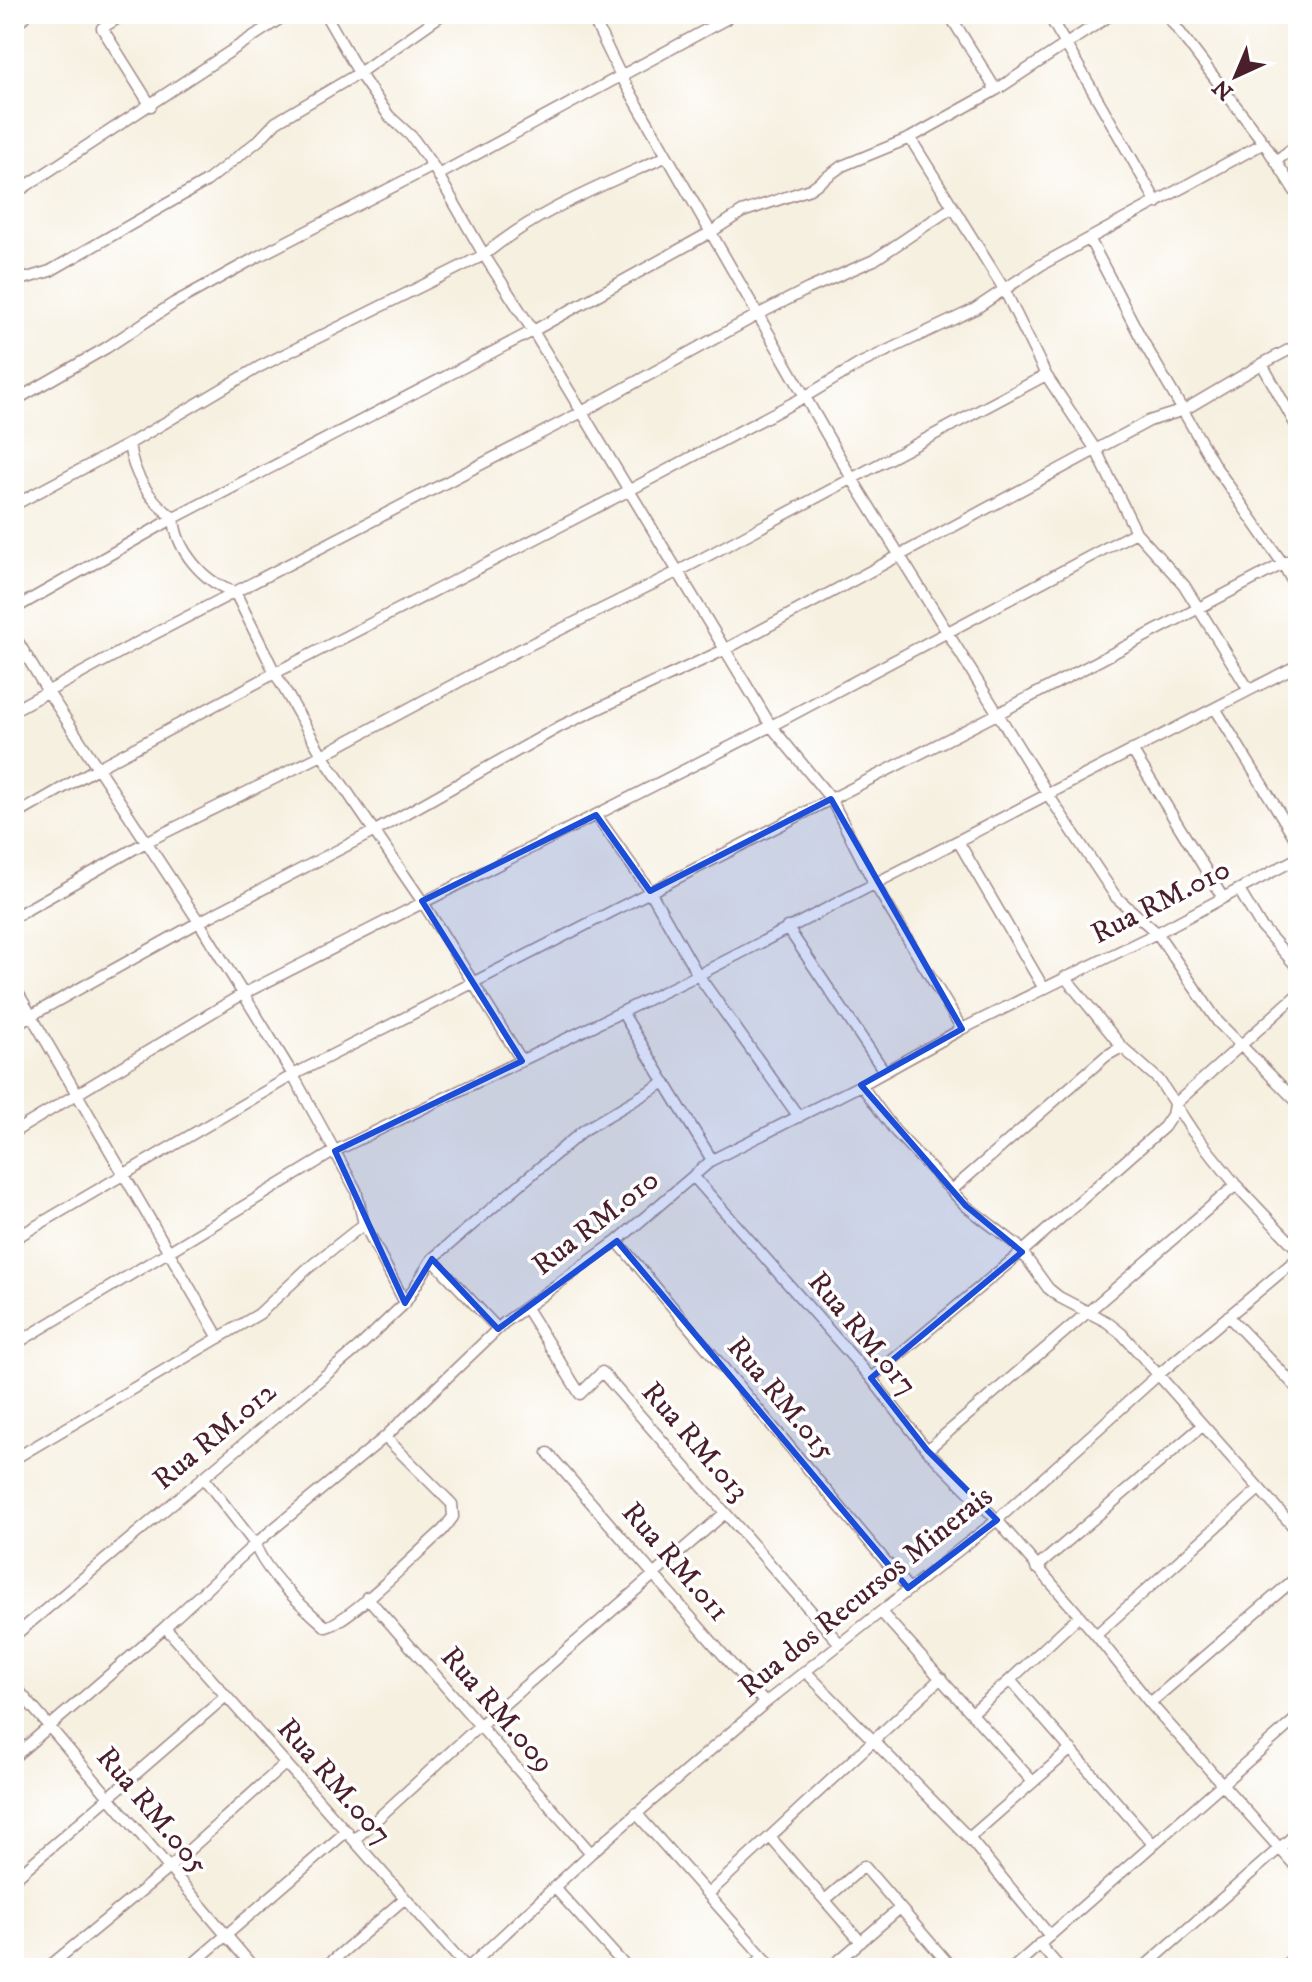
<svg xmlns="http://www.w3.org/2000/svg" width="1312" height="1982" font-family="'IM FELL DW Pica',serif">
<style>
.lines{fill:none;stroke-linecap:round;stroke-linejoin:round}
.minor-casing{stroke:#a08886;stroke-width:13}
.minor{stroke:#fff;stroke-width:10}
.marked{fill:#1d4ed8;fill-opacity:0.2;stroke:#1d4ed8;stroke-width:6;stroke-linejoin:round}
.labels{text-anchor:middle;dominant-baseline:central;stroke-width:7;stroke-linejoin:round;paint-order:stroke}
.street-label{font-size:30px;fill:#4a1f2b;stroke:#fff}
</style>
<rect width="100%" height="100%" fill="#fff"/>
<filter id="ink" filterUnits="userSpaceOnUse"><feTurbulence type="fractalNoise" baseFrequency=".0125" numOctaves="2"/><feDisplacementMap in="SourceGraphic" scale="16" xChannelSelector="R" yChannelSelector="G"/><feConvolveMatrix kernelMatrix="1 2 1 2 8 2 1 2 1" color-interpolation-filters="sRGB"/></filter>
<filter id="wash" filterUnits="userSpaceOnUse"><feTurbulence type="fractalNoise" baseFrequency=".006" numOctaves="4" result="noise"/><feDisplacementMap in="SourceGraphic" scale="32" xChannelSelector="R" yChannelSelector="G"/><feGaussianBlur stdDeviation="1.8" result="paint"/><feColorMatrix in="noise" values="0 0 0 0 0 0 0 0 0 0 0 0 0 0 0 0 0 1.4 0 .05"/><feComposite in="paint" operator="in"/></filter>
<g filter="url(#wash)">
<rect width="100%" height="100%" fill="#f6f0e0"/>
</g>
<g filter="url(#ink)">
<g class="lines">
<defs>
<path id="minor" d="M125 14 102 28 151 106
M325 14 359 73 389 116 412 137 433 166 484 255 533 331 771 726 831 799 874 883 962 1029
M591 14 620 74 851 477 1047 793 1116 897 1157 933 1218 1022 1298 1103
M949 14 996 90
M1048 14C1085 77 1121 139 1157 203
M1166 14 1264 143 1298 196
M1292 14 1298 21
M14 27 27 14
M910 138 1004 289 1046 375 1096 450 1136 532 1184 585 1249 690
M1276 161 1298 144
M438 175 726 19
M14 194 287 14
M1090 240 1141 338 1215 466 1283 564 1298 592
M14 282 50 271 207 181 259 140 276 122 359 73 443 14
M1262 364 1298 429
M14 401 106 348 174 303 257 257 433 166
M129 444C133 474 149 500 174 518 176 550 204 583 235 592L275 673 322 755 422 901 522 1061
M14 505 129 444 259 367 484 255C538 210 604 185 667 156
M14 609 174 518 533 331 711 232 742 212 810 189 842 166 910 138 996 90 1112 14
M14 635 48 692 199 922 293 1075 356 1190 364 1224 405 1303
M1215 708 1298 843
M14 710 133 645 580 413 759 314 808 289 874 260 953 207
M1132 750 1223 898
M596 815 650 891 698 975 799 1117
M14 816 99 767 275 673 628 491 806 396 861 363 975 309 1041 265 1264 143
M958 841 1043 987
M1239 890 1260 925 1298 968
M14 917 146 842 322 755 507 656 677 572 1046 375
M787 927 884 1071
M1065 977 1122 1047 1159 1080 1193 1132 1236 1185 1298 1250
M14 986 219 1338
M622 1012 712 1160
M14 1025 199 922 375 831 561 726 724 650 1149 421 1184 410 1262 364 1298 345
M861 1085 895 1131 966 1206 1017 1245 1048 1288 1059 1297 1107 1322 1122 1334 1298 1532
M14 1132 241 995 771 726 1136 532
M693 1176 871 1378 927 1450 997 1520 1096 1635 1150 1703 1298 1869
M952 1190 1106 1056 1122 1047
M14 1239 293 1075 999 713 1298 556
M617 1241 908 1588
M432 1259 498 1329
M526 1308 580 1394 602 1372 840 1644
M1228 1316 1298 1389
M14 1345 335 1151 698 975 1298 665
M871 1378 1022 1252 1164 1127 1172 1115 1174 1105 1298 994
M927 1450 1236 1185
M548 1453 765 1703
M14 1459 259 1314 307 1269 364 1224
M203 1477 255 1544C265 1573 303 1607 326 1627 351 1620 419 1551 443 1530L453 1517 452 1504 385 1437
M1036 1568 1202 1426
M367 1597 591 1853
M881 1612 1033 1782
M165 1627 467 1968
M1096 1635 1259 1489
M14 1636 358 1348 405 1303 432 1259 584 1130 665 1082
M805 1671 969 1838 1050 1936
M1010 1680 1079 1616
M14 1685 254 1968
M1150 1703 1298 1576
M972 1713 1010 1680 1153 1844
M14 1757 165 1627 255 1544 385 1437 504 1323 617 1241 712 1160 861 1085 962 1029 1157 933 1298 858
M636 1813 773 1968
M770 1837 861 1942
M969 1838 1071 1749
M354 1840 479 1726 725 1513
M14 1879 226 1696
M554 1887 627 1968
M708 1894 941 1678
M825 1900 864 1866 952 1968
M1039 1944 1060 1968
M47 1968 169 1868 286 1763
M188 1968 347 1831
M324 1968 404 1899
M468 1968 591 1853 765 1703 997 1520 1158 1375 1298 1258
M751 1968 763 1957
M830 1968 900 1908
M1013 1968 1298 1717
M1143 1968 1298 1832
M1282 1968 1298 1954"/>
</defs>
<use href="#minor" class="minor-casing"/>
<use href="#minor" class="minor"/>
</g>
</g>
<path class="marked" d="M831 799 962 1029 861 1085 966 1206 1022 1252 871 1378 927 1450 997 1520 908 1588 617 1241 498 1329 432 1259 405 1303 335 1151 522 1061 422 901 596 815 650 891Z"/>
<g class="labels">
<g class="street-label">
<text transform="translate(1161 902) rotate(-27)">Rua RM.010</text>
<text transform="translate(596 1223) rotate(-38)">Rua RM.010</text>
<text transform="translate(862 1334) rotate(50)">Rua RM.017</text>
<text transform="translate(781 1399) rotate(50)">Rua RM.015</text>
<text transform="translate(215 1436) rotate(-40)">Rua RM.012</text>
<text transform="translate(695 1442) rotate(49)">Rua RM.013</text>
<text transform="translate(675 1562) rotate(49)">Rua RM.011</text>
<text transform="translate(866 1592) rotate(-39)">Rua dos Recursos Minerais</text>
<text transform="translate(497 1710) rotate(49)">Rua RM.009</text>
<text transform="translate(334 1782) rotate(49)">Rua RM.007</text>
<text transform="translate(152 1811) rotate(50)">Rua RM.005</text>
</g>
</g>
<rect width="1312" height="1982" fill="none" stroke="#fff" stroke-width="48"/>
<g transform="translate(1236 76) rotate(224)" stroke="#ffffff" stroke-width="6" paint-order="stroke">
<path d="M0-6L14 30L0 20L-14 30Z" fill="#4a1f2b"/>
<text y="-12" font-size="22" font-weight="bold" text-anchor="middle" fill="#4a1f2b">N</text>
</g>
</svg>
